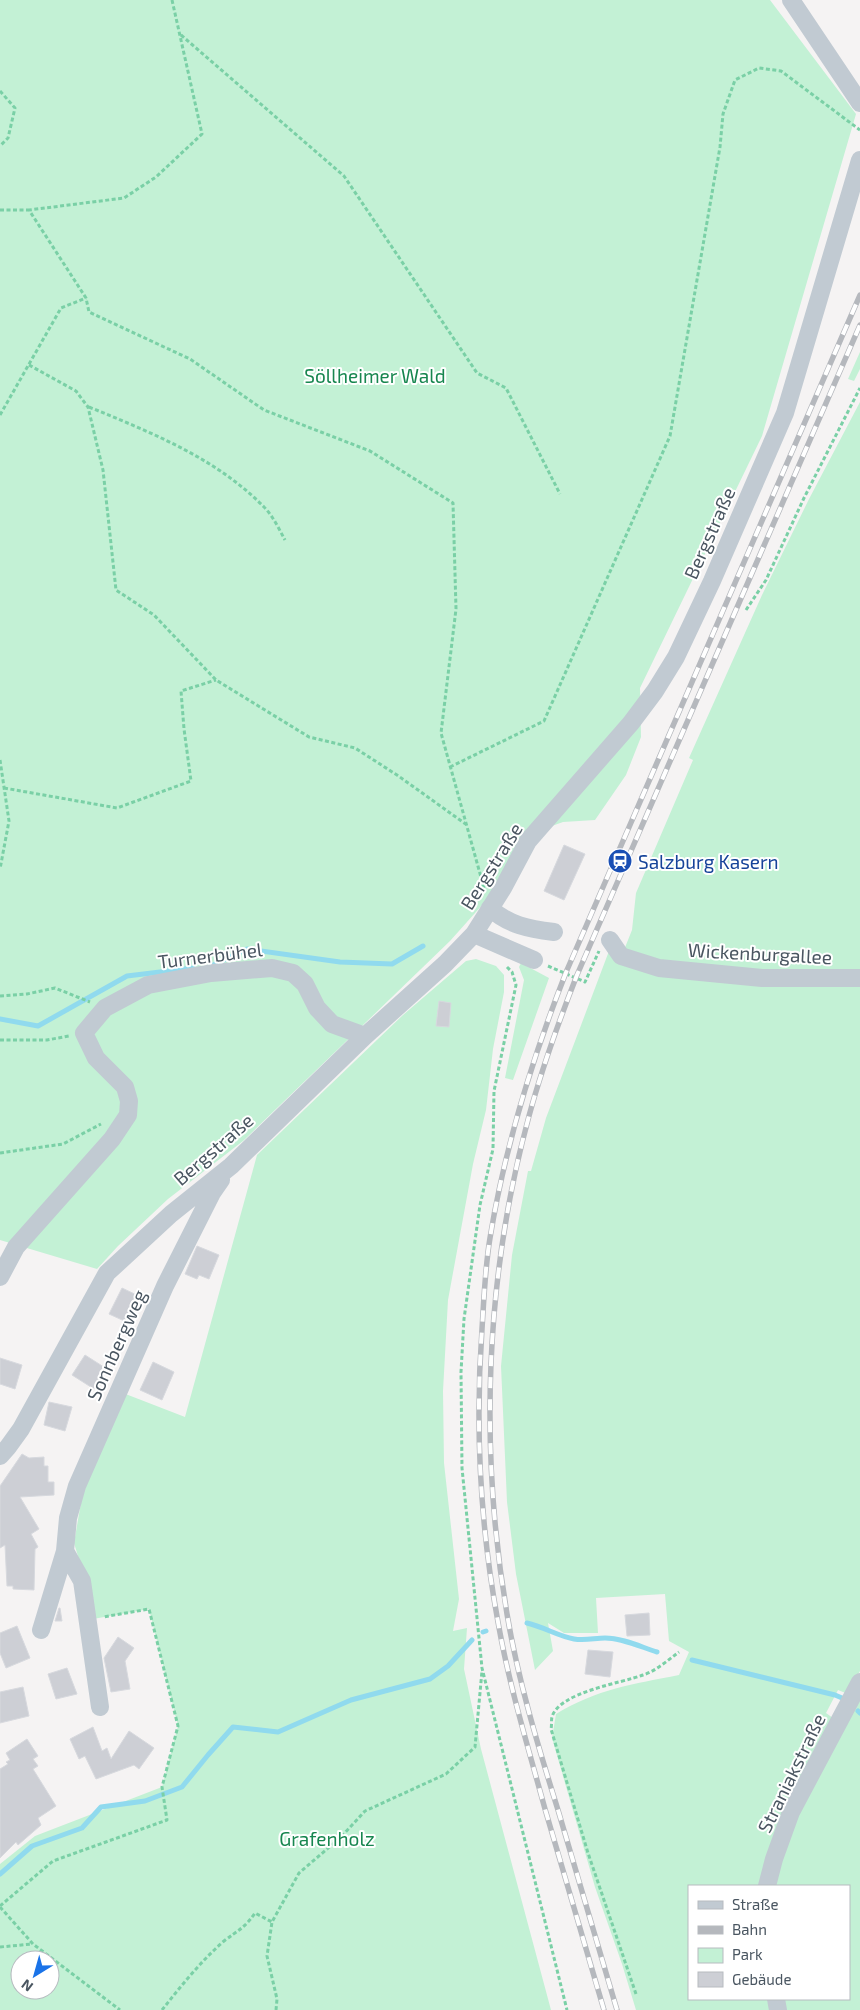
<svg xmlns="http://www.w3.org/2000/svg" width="860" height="2010" font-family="'Exo 2',sans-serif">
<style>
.green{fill:#c3f1d5;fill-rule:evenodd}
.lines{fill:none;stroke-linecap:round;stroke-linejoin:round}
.stream{stroke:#90daee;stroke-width:5}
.building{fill:#cdcfd5;stroke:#d7d9de}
.path{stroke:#7ad0a6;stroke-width:3;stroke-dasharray:4 2.5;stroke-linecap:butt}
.minor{stroke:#c1cad2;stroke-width:18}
.rail-casing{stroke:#b5b8bd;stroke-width:5.5}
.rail{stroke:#fff;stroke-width:4;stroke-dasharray:11;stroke-linecap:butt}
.labels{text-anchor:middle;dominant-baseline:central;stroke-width:4;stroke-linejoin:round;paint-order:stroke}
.park-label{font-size:19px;fill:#17864f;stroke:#fff}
.street-label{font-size:19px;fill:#4a5661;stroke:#fff}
.transit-label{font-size:19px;fill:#164399;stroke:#fff;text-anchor:start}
</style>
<rect width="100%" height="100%" fill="#f5f3f3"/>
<path class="green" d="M0 0H770L856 114 762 436 640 688 641 737 626 775 595 820 563 822 524 836 492 894 450 941 243 1141 168 1199 118 1246 97 1269 0 1240Z
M860 352V369L854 381 848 379Z
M860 402V1671L848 1694 838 1690 826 1713 844 1726 860 1692V2010H636L622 1964 595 1887 552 1738 556 1714C597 1689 633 1684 679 1675L689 1652 669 1641 665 1594 596 1598 598 1633H564L548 1623 553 1651 535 1670 516 1574 507 1502 501 1366 512 1255 528 1171H531L546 1118 609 951 622 955 632 930 636 893 693 760 689 758 762 595 809 499ZM689 1886H849V1999H689Z
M476 959 496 966 504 975V992L493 1049 486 1110 473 1164 448 1300 443 1391 444 1463 459 1599 453 1631 467 1628 464 1669 481 1749 551 2010H0V1864L35 1836 162 1787 178 1726 149 1609 93 1619 85 1579 74 1543 83 1491 123 1393 185 1417 257 1155 403 1015 466 961ZM20 1960H50V1990H20Z
M521 963 549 978 513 1080 505 1078 524 980 519 967Z"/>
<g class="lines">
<path class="stream" d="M211 966 247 949 340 962 392 964 423 946
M0 1019 38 1026 127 976 193 968
M527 1623C544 1627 558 1636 574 1639 585 1641 595 1638 605 1638 622 1638 641 1647 657 1652
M483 1632 486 1631
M692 1660 835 1695 842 1698
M858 1711 860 1713
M0 1874 32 1846 82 1828 101 1807 145 1801 182 1787 208 1755 233 1727 278 1732 351 1700 430 1679 448 1666 472 1640"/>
</g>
<path class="building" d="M564 845 585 854 564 900 544 891Z
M439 1001 451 1003 449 1027 436 1026Z
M197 1246 219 1255 209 1279 199 1275 197 1279 185 1274Z
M122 1288 143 1298 131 1324 109 1314Z
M85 1355 107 1369 94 1389 72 1375Z
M0 1358 22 1365 15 1389 0 1384Z
M153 1362 174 1372 162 1400 140 1390Z
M49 1402 72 1407 65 1431 44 1425Z
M22 1454 29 1458 44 1457V1466H48V1482H54V1495L20 1497 39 1529 31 1534 38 1547 35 1549 34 1590 13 1589V1586H7L5 1545 0 1548V1486Z
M59 1608H60L62 1621H55Z
M649 1613 650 1635 627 1636 625 1615Z
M17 1626 30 1658 6 1668 0 1653V1633Z
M118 1637 134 1648 125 1661 130 1689 111 1692 104 1658Z
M588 1650 613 1652 610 1677 585 1674Z
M67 1668 77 1694 56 1699 48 1674Z
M23 1687 29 1716 0 1723V1692Z
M93 1727 102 1751 107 1748 111 1759 129 1731 154 1748 139 1769 134 1765 96 1779 85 1756 79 1759 70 1739Z
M27 1739 38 1756 33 1759 38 1766 33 1769 56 1806 38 1818 41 1825 18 1845 16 1842 0 1858V1769L8 1764 6 1762 10 1760 6 1753Z"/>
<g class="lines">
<path class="path" d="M172 0 202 134 156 177 124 198 29 210 86 298 89 312 190 359 264 410 370 451 453 503 456 609 441 733 484 888
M181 35 344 176 477 373 506 388 560 494
M0 91 15 108 8 138 0 146
M0 210H29
M29 365 76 391 88 407 103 470 116 590 154 615 216 680 309 737 355 748 397 775 467 825
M89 407C152 433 216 458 264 507 273 516 279 529 285 540
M0 415 61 308 86 298
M746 610 766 580 804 498 860 388
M0 760 9 821 0 869
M450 767 544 721 670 436 720 147 723 114 735 80 759 68 781 71 860 130
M4 788 117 808 191 781 184 729 181 691 216 680
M548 966 585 982 599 951
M507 967 512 972 516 985 494 1091 493 1149 480 1205 464 1319 461 1372 462 1468 482 1668 567 2010
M0 996 27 994 55 988 90 1002
M0 1040H47L69 1036
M0 1153 63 1144 101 1124
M0 1906 53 1861 167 1820 162 1787 178 1726 149 1609 103 1617
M0 1907 33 1944 120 2010
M0 1947 32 1944
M636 1994 588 1853 551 1729C552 1725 551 1720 552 1717 559 1692 622 1683 643 1675 656 1671 668 1660 679 1652
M162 2010C181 1986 201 1961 224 1941 238 1930 244 1929 255 1913L272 1922
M276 2010 277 1999 267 1956 272 1922 299 1873 340 1838 365 1811 446 1774 475 1747 482 1671"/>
<path class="minor" d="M791 0 860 103
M490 908C508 925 529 929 554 932
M474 934 534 960
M610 940 621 956 659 968 762 978H860
M0 1277 16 1247 112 1139 128 1115 129 1101 125 1087 96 1058 84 1033 105 1008 148 985 211 973 272 968 293 973 305 984 317 1008 332 1024 365 1036
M0 1456 8 1447 21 1429 107 1273 171 1214 231 1166 365 1036 445 964 474 934 503 888 528 841 631 723 655 691 676 657 712 581 785 413 860 160
M41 1630 65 1551
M100 1707 82 1581 65 1551 68 1518 77 1486 165 1286 212 1193 221 1180
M767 1886 774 1859 791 1812 860 1682
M776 1999 778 2010"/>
<defs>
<path id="rail" d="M604 2010C584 1943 565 1876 545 1809 528 1747 509 1685 498 1622 480 1525 475 1427 482 1329 484 1298 485 1268 490 1238 505 1146 533 1056 567 970L860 295
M617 2010C597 1943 578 1877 558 1810 538 1746 518 1680 507 1614 479 1449 485 1277 529 1116 542 1068 559 1021 577 975L860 325"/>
</defs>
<use href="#rail" class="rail-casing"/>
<use href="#rail" class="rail"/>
</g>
<defs>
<symbol id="station-disc" viewBox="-11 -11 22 22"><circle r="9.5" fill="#1a4fb4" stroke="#fff"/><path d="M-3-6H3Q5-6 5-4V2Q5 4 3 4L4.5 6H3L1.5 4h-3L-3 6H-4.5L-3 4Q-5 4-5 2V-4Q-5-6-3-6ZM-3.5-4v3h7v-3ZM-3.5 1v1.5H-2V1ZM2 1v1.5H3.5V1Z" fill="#fff"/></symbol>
</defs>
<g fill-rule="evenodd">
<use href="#station-disc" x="606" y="847" width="28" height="28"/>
</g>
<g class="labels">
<g class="park-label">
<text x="375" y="375">Söllheimer Wald</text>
<text x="327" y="1838">Grafenholz</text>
</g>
<g class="street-label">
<text transform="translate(709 533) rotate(-66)">Bergstraße</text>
<text transform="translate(491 866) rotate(-58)">Bergstraße</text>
<text transform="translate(760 953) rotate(3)">Wickenburgallee</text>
<text transform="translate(210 955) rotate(-7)">Turnerbühel</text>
<text transform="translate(213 1149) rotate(-41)">Bergstraße</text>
<text transform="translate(116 1345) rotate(-66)">Sonnbergweg</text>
<text transform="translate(791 1773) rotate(-64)">Straniakstraße</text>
</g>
<g class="transit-label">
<text x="638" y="861">Salzburg Kasern</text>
</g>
</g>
<rect x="688" y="1885" width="162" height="115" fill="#ffffff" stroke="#b7bbc0"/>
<rect x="698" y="1901" width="25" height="8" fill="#c1cad2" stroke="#b7bbc0"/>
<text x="732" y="1910" font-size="15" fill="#4a5661">Straße</text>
<rect x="698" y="1926" width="25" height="8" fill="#b5b8bd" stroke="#b7bbc0"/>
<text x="732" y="1935" font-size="15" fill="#4a5661">Bahn</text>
<rect x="698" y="1948" width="25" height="15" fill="#c3f1d5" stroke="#b7bbc0"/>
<text x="732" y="1960" font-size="15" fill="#4a5661">Park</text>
<rect x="698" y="1972" width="25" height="15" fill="#cdcfd5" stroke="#b7bbc0"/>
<text x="732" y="1985" font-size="15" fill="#4a5661">Gebäude</text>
<g transform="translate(35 1975) rotate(217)"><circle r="24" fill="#ffffff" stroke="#b7bbc0"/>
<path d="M0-4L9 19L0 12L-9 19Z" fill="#1a73e8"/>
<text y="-8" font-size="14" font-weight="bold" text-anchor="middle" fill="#4a5661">N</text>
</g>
</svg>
